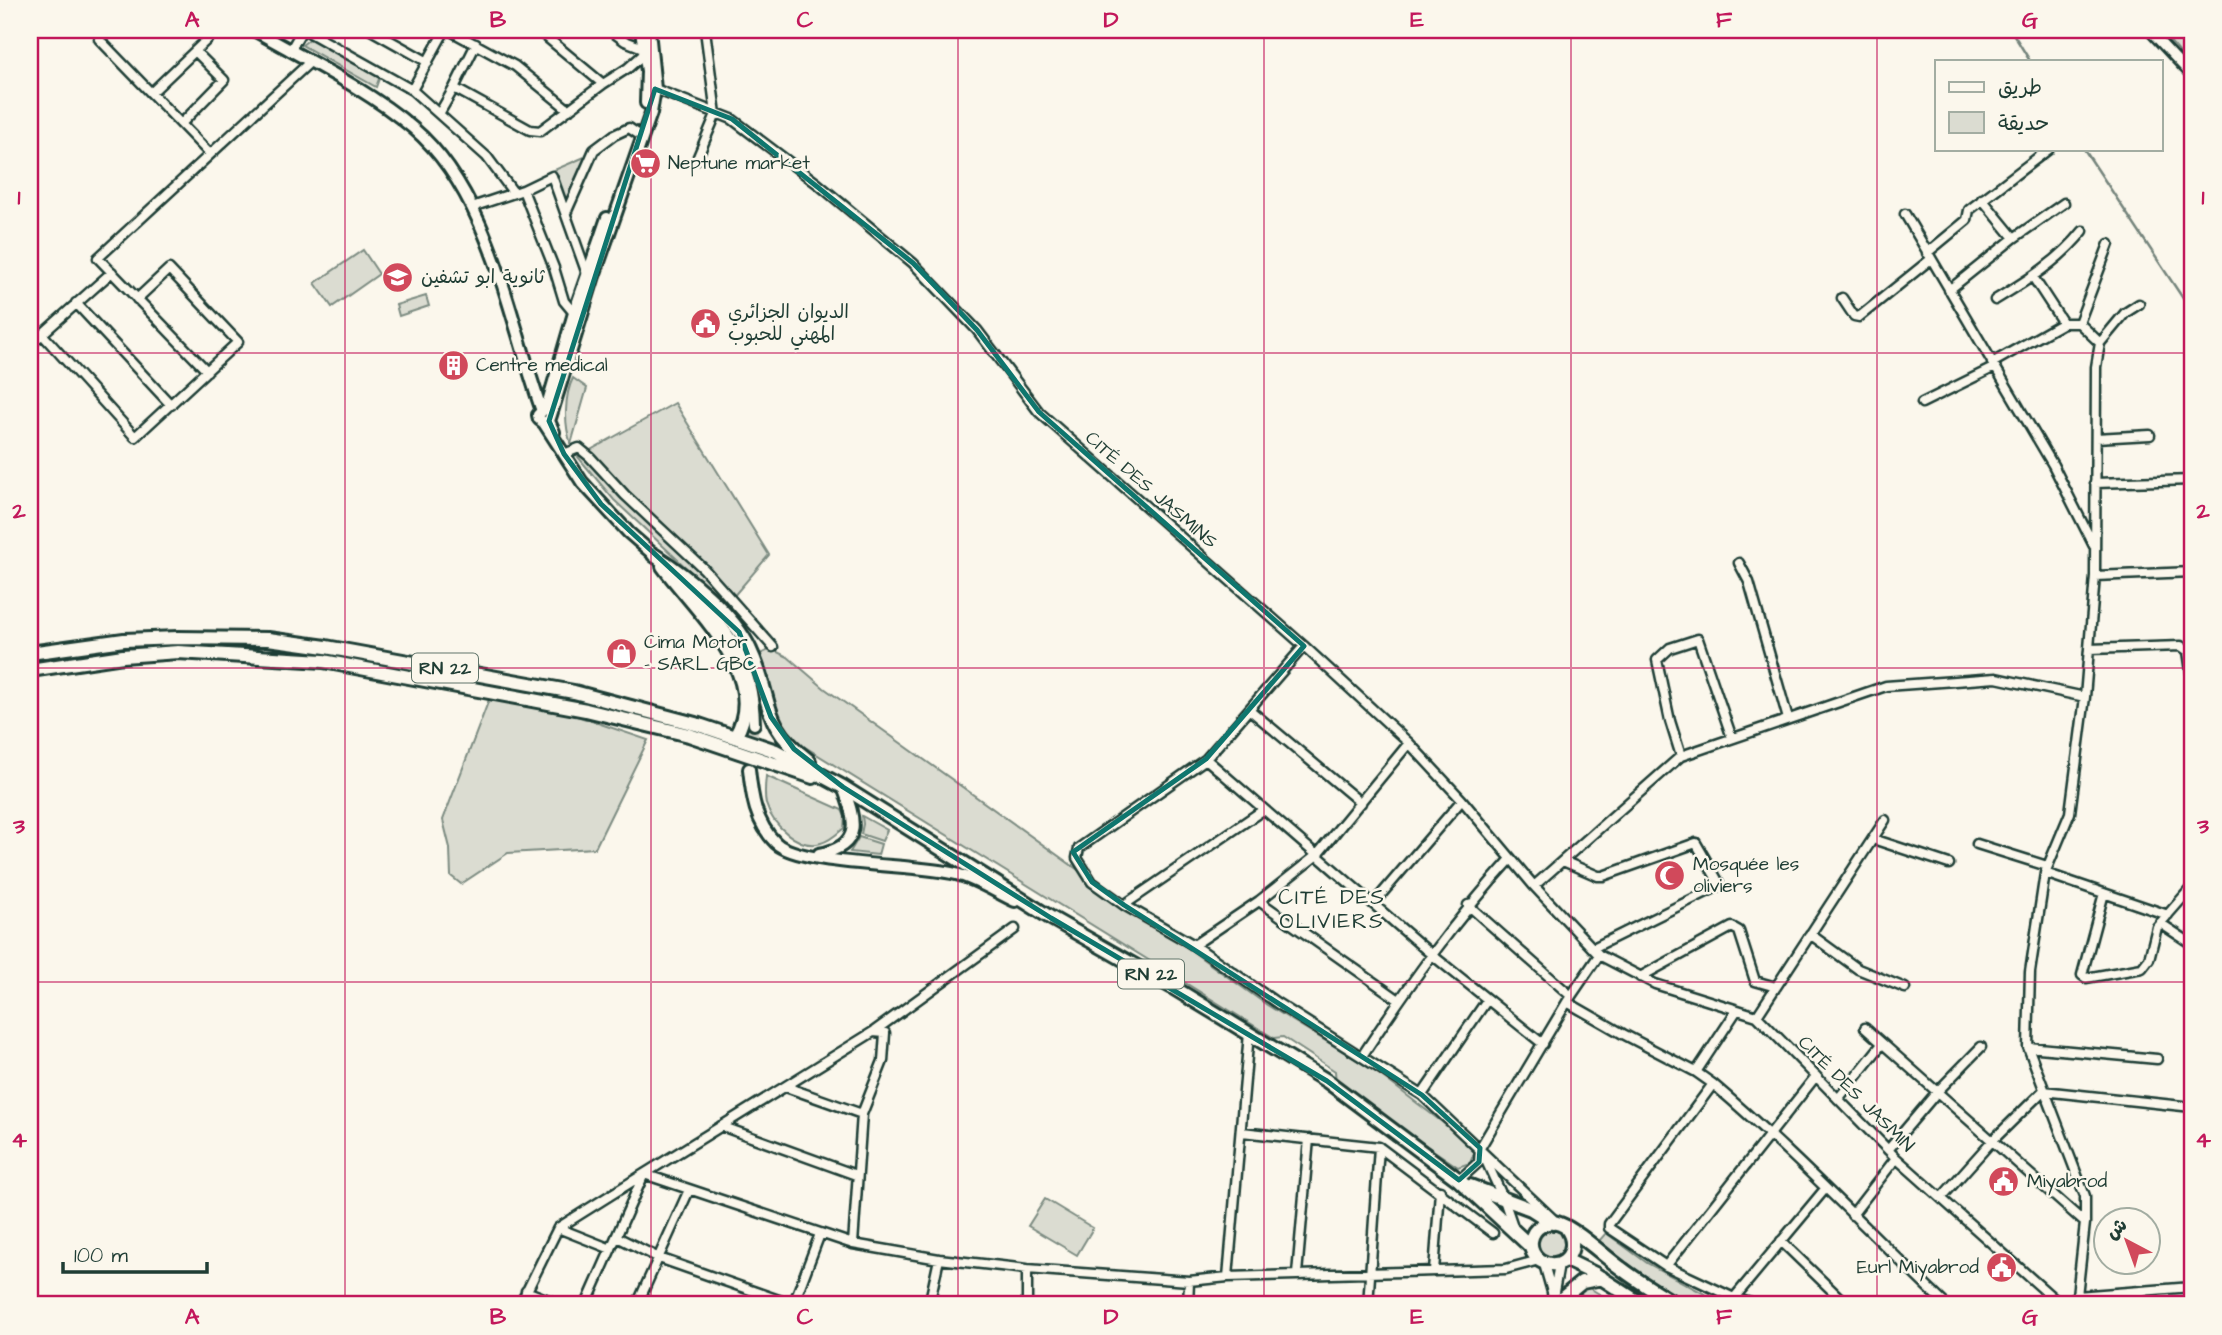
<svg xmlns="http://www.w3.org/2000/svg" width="2222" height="1335" font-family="'Architects Daughter','Playpen Sans Arabic',sans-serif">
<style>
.green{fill:#dbdcd1;stroke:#7d8c82;stroke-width:2}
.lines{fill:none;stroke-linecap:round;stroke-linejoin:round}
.stream{stroke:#74847b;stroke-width:2.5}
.secondary-tunnel{stroke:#cfd2c7;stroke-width:10;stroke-dasharray:10 5;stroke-linecap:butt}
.street-casing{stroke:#1f3d34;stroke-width:13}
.secondary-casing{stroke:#1f3d34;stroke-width:16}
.primary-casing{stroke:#1f3d34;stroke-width:18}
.street{stroke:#fbf7ec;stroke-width:8}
.secondary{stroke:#fbf7ec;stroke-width:10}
.primary{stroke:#fbf7ec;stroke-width:12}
.marked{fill:none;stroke:#0f766e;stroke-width:5;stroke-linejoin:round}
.grid{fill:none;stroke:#c2185b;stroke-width:2;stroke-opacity:0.55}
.labels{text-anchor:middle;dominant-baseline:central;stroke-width:5;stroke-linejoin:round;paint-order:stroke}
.shield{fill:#fbf7ec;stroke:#61756b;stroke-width:2}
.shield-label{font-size:18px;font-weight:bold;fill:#1f3d34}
.poi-label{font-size:19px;fill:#1f3d34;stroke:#fbf7ec;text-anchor:start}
.street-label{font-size:19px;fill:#1f3d34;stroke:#fbf7ec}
.neighbourhood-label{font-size:21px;letter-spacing:2px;fill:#1f3d34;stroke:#fbf7ec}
.neatline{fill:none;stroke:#c2185b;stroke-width:2.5}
.grid-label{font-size:23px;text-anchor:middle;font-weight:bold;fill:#c2185b}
</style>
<rect width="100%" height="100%" fill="#fbf7ec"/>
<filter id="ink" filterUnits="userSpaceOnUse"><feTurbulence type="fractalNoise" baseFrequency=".0143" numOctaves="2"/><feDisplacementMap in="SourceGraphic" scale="14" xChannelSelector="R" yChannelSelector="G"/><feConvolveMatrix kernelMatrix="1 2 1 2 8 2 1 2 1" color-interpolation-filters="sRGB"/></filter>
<g filter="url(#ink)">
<path class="green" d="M2165 30H2192V67L2162 32Z
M311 38 380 76 376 87 302 45Z
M587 156 567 203 552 171Z
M363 250 379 274 332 307 315 283Z
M426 296 429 306 399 316 396 305Z
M573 378 587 388 571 444C564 425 564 396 573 378Z
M675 403 769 555 726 605 614 500 578 457Z
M771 649 788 657 824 688 1267 1005 1375 1071 1476 1148 1470 1163 1458 1167 1336 1084 1335 1071 1283 1037 1274 1038 789 737 777 716 760 654Z
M490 697 577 716 648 740 595 848 508 853 461 884 451 876 450 848 443 820Z
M766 776 842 810 845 816 844 828C837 834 830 841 821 843 798 850 772 824 766 804 764 795 765 785 766 776Z
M862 816 887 830 882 841 861 834 863 824Z
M859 837 881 844 878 855 850 852Z
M1045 1199 1093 1228 1077 1255 1028 1226Z
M1537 1244a15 15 0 1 1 30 0a15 15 0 1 1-30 0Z
M1606 1233 1647 1263 1725 1305H1686L1598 1242Z
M1586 1286 1618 1305H1566L1574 1295Z"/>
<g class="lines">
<path class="stream" d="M2011 30 2030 61
M2084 149 2192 312"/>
<path class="secondary-tunnel" d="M749 769 754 724"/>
<defs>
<path id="street" d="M109 30 99 39 210 154
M305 30 412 90 487 157 513 192
M371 30 428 62
M449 30 515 66 569 110
M538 30 603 84
M610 30 625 41 643 48
M2149 30 2192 76
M290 51 302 30
M454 88 530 130 540 131 603 84 628 68 644 54
M655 89 732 119 818 184 913 263 977 330 1039 412 1304 646 1409 743 1462 800 1534 886 1599 955 1655 984 1757 1016 1896 1158 2061 1305
M412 90 445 30
M151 93 217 30
M439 114 454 88 476 44
M181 124 224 80 195 51
M697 159 716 114 705 30
M523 190 554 268 564 301 574 313
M1982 199 2014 238
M472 207 523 190 552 176 587 274
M566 213 594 150 614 135 629 128 638 134
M1905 214 2053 465 2094 546
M1927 253 1967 220 1969 210 2049 149
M2033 277 2063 323H2079L2100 343
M1949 290 2014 238 2064 203
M1842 298 1854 316 1859 317 1931 259
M1995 300C2028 280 2059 261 2083 231
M76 303 171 405
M2079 323 2109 244
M42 334 135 437 238 342 169 269 137 299
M30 345 112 272
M1992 363 2063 323
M207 371 98 258 310 62
M1922 403 1995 367
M2096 438 2150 435
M564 454 579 448 590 457 625 495 704 569 773 647
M2095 483 2192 480
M1739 563 1749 582 1788 719
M2095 576 2192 572
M1304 646 1206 759 1079 848 1077 858 1092 882 1124 905 1194 945 1277 1003 1422 1095 1553 1219
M2089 649 2181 646 2188 651 2192 678
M1250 710 1361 803
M1681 756 1670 721 1657 660 1670 648 1698 639 1732 738
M1206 759 1431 954 1543 1044
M1873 839 1949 864
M1977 844 2047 866
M1563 861 1598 876H1603L1696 843 1719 883 1715 888 1593 948
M2045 873 2168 915
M1534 886 1681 756 1886 686 1996 678 2085 697
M2104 893 2082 975 2086 978 2142 968 2149 959 2157 927 2192 887
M1259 901 1399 1000
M1373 904 1462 800
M1124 905 1263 810
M1468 905 1571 996
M2160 923 2192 944
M1810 934 1858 969 1905 988
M1194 945 1259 901 1317 855 1409 743
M1640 977 1732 927 1739 931 1755 981 1776 987
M1567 1002 1623 1034 1696 1072 1713 1084
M1757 1016 1885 820
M1865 1028 2085 1223
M2028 1047 2157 1059
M1362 1056C1409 985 1453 922 1511 859
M1696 1072 1737 1010
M786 1087 862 1114
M1422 1095 1487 1000
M1838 1099 1882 1044
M721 1126 856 1175
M1242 1132 1379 1147 1493 1233
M1888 1150 1937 1092 1981 1047
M1483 1154 1504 1200 1514 1229
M1459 1180 1479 1162 1480 1148 1567 1002 1599 955
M1941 1198 1991 1142 2043 1091 2192 1107
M1852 1215 1896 1158
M558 1228 611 1249
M617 1237 659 1258 793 1305
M1781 1241 1847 1305
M853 1244 862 1114 883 1061 885 1033 873 1032
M1544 1264 1552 1292 1553 1305
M1666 1266 1816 1076
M1434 1271 1440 1191
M1297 1274 1309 1139
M1228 1277 1506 1269 1539 1260
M526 1291 561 1305
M1554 1292 1559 1264
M2077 1296 2192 1287
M1734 1298 1825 1189
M520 1305 558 1228 644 1174 853 1244 939 1259 1027 1269 1189 1281 1228 1277 1249 1033
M586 1305 644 1174 873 1032 1015 929
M637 1305 689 1190
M793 1305 820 1234
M929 1305 939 1259
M1027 1305V1269
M1188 1305 1189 1281
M1368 1305 1379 1147
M1757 1305 1734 1298 1666 1266 1609 1228V1224L1713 1084C1794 1153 1868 1231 1946 1305
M2076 1305 2085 1223V1196L2028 1047 2030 972 2045 873 2070 813 2085 697 2095 576 2096 367 2100 343 2125 313 2139 304"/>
<path id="secondary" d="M254 30C308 61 366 88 413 128 490 193 509 319 542 411L538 415 539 419 544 423 582 482 629 533 661 561
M641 30 647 71 646 103
M546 409 574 313 607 218
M554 432 549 421 551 415 594 276 651 113 655 89 649 30
M682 582C726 627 753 658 754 724
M749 769C752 797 755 822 776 843 800 866 919 864 956 874 976 879 996 892 1015 901
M819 854C864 846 855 819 843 787"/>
<path id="primary" d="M654 555C687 576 734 614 750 650 774 700 758 722 809 761
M663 566C695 610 772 677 735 737
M30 653 124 640 178 638 268 639 326 647 574 692 699 725 776 751 843 787 1051 918 1174 988 1327 1081 1459 1180 1531 1247
M30 670 123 656 178 652 323 661 586 710 689 735 813 777
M1470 1186 1531 1209 1553 1223
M1567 1229C1582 1250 1561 1274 1539 1260 1533 1255 1530 1249 1531 1241 1533 1227 1548 1219 1560 1224 1578 1231 1605 1257 1622 1269 1639 1282 1658 1293 1677 1305
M1566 1260 1595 1274 1643 1305
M1554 1305 1582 1282 1602 1278"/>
</defs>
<use href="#street" class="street-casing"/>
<use href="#secondary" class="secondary-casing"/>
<use href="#primary" class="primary-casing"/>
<use href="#street" class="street"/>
<use href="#secondary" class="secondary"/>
<use href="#primary" class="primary"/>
</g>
</g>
<path class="marked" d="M655 89 732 119 913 263 977 330 1039 412 1304 646 1206 759 1073 852 1092 882 1124 905 1422 1095 1480 1148 1479 1162 1459 1180 1327 1081 1051 918 843 787 794 749 771 717 739 632 601 504 564 454 549 421Z"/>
<path class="grid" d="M345 30V1305M651 30V1305M958 30V1305M1264 30V1305M1571 30V1305M1877 30V1305M30 353H2192M30 668H2192M30 982H2192"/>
<defs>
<symbol id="supermarket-disc" viewBox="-11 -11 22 22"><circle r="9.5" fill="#d1495b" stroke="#fbf7ec"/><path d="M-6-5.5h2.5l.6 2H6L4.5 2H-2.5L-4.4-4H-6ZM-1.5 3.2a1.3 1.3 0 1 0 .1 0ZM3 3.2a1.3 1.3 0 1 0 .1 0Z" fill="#fff"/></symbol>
<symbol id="school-disc" viewBox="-11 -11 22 22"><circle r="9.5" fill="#d1495b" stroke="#fbf7ec"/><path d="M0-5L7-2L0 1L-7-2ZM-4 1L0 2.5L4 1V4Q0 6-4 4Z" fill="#fff"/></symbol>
<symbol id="civic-disc" viewBox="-11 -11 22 22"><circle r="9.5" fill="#d1495b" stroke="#fbf7ec"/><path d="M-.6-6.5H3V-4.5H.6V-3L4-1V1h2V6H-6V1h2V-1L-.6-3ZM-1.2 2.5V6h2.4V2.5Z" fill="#fff"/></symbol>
<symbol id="building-disc" viewBox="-11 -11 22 22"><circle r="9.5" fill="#d1495b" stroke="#fbf7ec"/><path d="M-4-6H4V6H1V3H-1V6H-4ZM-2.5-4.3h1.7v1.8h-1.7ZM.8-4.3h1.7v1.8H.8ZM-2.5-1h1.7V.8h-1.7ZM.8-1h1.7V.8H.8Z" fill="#fff"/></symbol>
<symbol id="shop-disc" viewBox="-11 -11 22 22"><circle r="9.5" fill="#d1495b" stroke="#fbf7ec"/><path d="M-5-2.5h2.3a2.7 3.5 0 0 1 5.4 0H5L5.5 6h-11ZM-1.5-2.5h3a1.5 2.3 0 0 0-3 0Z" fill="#fff"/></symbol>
<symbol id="mosque-disc" viewBox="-11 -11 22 22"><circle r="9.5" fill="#d1495b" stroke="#fbf7ec"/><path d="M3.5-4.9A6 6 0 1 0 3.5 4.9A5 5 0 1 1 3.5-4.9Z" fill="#fff"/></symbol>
</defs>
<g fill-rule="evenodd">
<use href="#supermarket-disc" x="628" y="146" width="35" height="35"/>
<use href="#school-disc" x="380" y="260" width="35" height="35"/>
<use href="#civic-disc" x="688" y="306" width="35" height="35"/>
<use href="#building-disc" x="436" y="348" width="35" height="35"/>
<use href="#shop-disc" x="604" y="636" width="35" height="35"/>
<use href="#mosque-disc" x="1652" y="858" width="35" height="35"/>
<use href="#civic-disc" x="1986" y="1164" width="35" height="35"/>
<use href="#civic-disc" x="1984" y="1250" width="35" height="35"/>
</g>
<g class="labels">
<g class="shield">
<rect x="412" y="653.5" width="66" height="29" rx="5"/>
<rect x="1118" y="959.5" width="66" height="29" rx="5"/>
</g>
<g class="shield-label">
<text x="445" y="668">RN 22</text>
<text x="1151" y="974">RN 22</text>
</g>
<g class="poi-label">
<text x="668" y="163">Neptune market</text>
<text x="421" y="277">ثانوية ابو تشفين</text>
<text x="728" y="312">الديوان الجزائري<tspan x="728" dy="22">المهني للحبوب</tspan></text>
<text x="476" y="365">Centre medical</text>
<text x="644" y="642">Cima Motor<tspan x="644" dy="22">- SARL GBC</tspan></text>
<text x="1693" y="864">Mosquée les<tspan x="1693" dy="22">oliviers</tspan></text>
<text x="2027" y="1181">Miyabrod</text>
<text x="1979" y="1267" text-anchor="end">Eurl Miyabrod</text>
</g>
<g class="street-label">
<text transform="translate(1151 490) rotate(41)">CITÉ DES JASMINS</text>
<text transform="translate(1856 1094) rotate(45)">CITÉ DES JASMIN</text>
</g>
<g class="neighbourhood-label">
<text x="1332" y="897">CITÉ DES<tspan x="1332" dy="24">OLIVIERS</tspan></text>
</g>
</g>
<rect width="2222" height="1335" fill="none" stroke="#fbf7ec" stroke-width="77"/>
<rect x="1935" y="60" width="228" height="91" fill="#fbf7ec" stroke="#a3ada2" stroke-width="2"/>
<rect x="1949" y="82" width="35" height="10" fill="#fbf7ec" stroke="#a3ada2" stroke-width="2"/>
<text x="1998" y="94" font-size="21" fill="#1f3d34">طريق</text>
<rect x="1949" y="112" width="35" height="21" fill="#dbdcd1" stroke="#a3ada2" stroke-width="2"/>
<text x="1998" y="130" font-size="21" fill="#1f3d34">حديقة</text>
<g transform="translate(2127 1241) rotate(319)"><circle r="33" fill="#fbf7ec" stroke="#a3ada2" stroke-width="2"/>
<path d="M0-5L12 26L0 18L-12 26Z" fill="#d1495b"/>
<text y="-10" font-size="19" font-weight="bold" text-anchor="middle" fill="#1f3d34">ش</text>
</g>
<path d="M63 1262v10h144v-10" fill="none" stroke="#1f3d34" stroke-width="3.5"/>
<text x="74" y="1262" font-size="21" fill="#1f3d34" stroke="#fbf7ec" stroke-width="5" paint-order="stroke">100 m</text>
<rect x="38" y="38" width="2146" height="1258" class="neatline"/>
<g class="grid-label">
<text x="192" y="27">A</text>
<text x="498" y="27">B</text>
<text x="805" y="27">C</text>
<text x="1111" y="27">D</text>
<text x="1417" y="27">E</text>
<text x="1724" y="27">F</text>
<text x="2030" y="27">G</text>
<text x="19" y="204">1</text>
<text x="2203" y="204">1</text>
<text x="19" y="518">2</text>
<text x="2203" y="518">2</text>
<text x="19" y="833">3</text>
<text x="2203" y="833">3</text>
<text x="19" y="1147">4</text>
<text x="2203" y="1147">4</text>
<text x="192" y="1324">A</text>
<text x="498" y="1324">B</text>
<text x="805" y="1324">C</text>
<text x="1111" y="1324">D</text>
<text x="1417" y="1324">E</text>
<text x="1724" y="1324">F</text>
<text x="2030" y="1324">G</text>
</g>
</svg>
